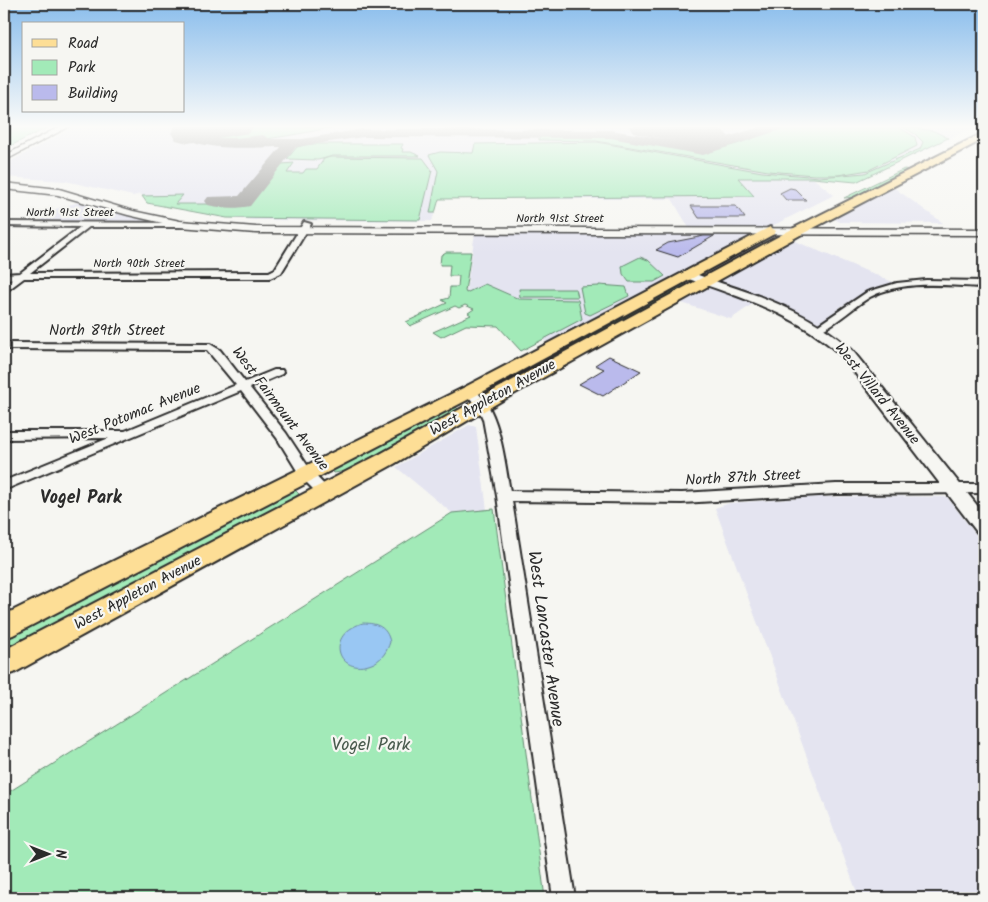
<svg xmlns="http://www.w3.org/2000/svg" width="988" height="902" font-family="Kalam,sans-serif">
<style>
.built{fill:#e4e4f0}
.green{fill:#a2eab8;stroke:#668a72}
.water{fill:#99c7f3;stroke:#6d89a3}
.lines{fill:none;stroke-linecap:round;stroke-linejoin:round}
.taxiway{fill:#90908e;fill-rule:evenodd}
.runway{fill:#90908e;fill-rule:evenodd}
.building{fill:#babaec;stroke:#2b2b2b}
.minor-casing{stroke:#2b2b2b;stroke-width:4}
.tertiary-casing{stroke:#2b2b2b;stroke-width:4}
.secondary-casing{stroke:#2b2b2b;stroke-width:3}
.primary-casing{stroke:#2b2b2b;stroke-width:4}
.minor{fill:#f6f6f2;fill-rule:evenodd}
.tertiary{fill:#f6f6f2;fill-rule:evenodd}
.secondary{fill:#f6f6f2;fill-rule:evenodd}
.primary{fill:#fdde96;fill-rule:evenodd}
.labels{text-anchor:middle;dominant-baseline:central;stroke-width:4.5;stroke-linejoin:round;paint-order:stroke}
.far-street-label{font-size:12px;fill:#2b2b2b;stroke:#f6f6f2}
.street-label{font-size:15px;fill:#2b2b2b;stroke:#f6f6f2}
.quarter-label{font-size:18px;font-weight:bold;fill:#2b2b2b;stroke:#f6f6f2}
.near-street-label{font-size:18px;fill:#2b2b2b;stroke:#f6f6f2}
.near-park-label{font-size:18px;fill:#495b4e;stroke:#f6f6f2}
</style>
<rect width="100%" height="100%" fill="#f6f6f2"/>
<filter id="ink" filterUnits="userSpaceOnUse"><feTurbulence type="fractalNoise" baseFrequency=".02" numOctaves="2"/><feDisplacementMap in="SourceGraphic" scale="10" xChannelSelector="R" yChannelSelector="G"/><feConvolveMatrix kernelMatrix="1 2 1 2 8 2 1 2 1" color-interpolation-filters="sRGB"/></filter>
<g filter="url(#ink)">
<path class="built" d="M76 126H977L856 182 814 179 834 195 766 229 895 283 875 288 842 306 809 330 754 303 731 319 679 302 725 275 697 264 547 342 465 298 475 233H692L672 199H439L432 221 255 220 227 218 147 203 141 194 133 196 65 181 4 177V165Z
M893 187 943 223 840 222 832 218Z
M85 200 165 220 137 224H35L56 209Z
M469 425 476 427 487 510 452 513 396 467Z
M881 496 947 497 984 545V898H859L715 508 730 503 820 497Z"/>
<path class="green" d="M4 126H51L4 149Z
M254 126H341C299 133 239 149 199 136L202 134Z
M785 126H897L915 137 917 146 869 170 838 175H814L768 171 596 141 539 140V138L542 136 551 135 613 136 707 152 737 144Z
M901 126 934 131 948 138 856 182 813 178H738L754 196 439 199 435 213H430L438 171 429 155 440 152 473 153 475 144 597 142 762 172 819 177 865 173 920 149 923 142 915 134Z
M309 144H403L401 148 403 149 402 152H411L420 156H333L318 160 287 159 297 147Z
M330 157 423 158 432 170 420 220 227 218 147 203 142 196 183 195 175 204H248L282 164 294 163 287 173H303L306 169H317L324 159Z
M904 169 910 170 855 197 844 198Z
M446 252H471L465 291 466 293 485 284 519 299 578 300 582 319 521 351 498 326 466 325 441 337 433 332 471 315 468 313 474 309 465 305 459 308 455 306 410 326 406 322 447 303 442 300 449 298 450 287H458L459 276H449L450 265H440L441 255Z
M640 257 648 260 665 276 654 282H629L623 274 622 266Z
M680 284 687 285 493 392 488 389Z
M599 285 626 287 629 296 590 315 585 313 580 287 599 286Z
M519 289H576L578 297H520Z
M456 407 459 410 357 465 346 471 334 473 331 469 447 408Z
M295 490 299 494 282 507 4 653V639Z
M494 509 545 898H4V795L452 513Z"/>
<path class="water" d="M363 623C377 623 387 627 390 642 387 651 383 658 374 663 339 679 322 635 363 623Z"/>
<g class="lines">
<path class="taxiway" d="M763 126H785L783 129 703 155 611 138 363 137 296 147 250 206C238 209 220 208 208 205L205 201 208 197 239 196 281 147C257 147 196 153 181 133L188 129 214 138H235L263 135 270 139H302L363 129 611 130 702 145Z"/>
<path class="runway" d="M175 126H254L249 133 188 143 176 140 171 133Z
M629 126H710L723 130 729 137 723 144 711 148 634 133Z"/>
</g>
<path class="building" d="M790 188 795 189 806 200H786L780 193Z
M691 206H736L745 218H699Z
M704 236H714L678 257 656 250 668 243Z
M609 356 641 371 603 396 579 384 604 369 595 365Z"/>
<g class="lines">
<defs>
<path id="minor" d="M4 222 189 223 193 225 189 227H89L30 273 269 272 275 269 304 222 311 224 281 273 270 278H24L4 293V286L13 279 4 278V274L20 273 80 227 4 226Z
M926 280 984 281V287C947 286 905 279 870 297 853 307 840 321 822 330H816L814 328 867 292 897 283Z
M4 343 210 344 220 350 245 382 274 370H282L283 372 282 374 250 388 286 433 311 471 331 492 329 495H319L301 477 277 438 241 391 4 490V481L109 438 4 439V431H125L236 385 207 350 4 349Z
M469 389C499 396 505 466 510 491L682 493 836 484H984V493L836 494 682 503 512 501 575 898H553L497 496 483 419 477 405 463 392Z"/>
<path id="tertiary" d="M687 272C701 275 714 281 727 285 773 300 815 317 852 350L984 514V534L977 532 842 356C796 313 742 298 683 277L682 275 683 273Z"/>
<path id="secondary" d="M61 126H70L4 161V156Z
M4 183 59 189 133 211 180 221 256 227 984 229V235L256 233 180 227 128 215 58 195 4 189Z"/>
<path id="primary" d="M981 134H984V139L802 234 501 401 394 464 14 673 4 676V650L380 454 489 393 794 228Z
M770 227 776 231 774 234 475 396 13 635 4 638V615L463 388Z"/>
</defs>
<use href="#minor" class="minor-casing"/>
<use href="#tertiary" class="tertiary-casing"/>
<use href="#secondary" class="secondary-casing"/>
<use href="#primary" class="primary-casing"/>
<use href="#minor" class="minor"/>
<use href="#tertiary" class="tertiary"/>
<use href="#secondary" class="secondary"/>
<use href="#primary" class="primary"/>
</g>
</g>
<linearGradient id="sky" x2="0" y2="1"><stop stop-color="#88bcec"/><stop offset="0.5" stop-color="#fbfbf9"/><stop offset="1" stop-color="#fbfbf9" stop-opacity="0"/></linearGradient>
<rect width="988" height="253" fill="url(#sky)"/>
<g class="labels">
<g class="far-street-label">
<text x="70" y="212">North 91st Street</text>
<text x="560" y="218">North 91st Street</text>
<text x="139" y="263">North 90th Street</text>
</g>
<g class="street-label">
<text x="107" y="331">North 89th Street</text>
<text transform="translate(877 394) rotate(51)">West Villard Avenue</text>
<text transform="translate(493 398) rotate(-29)">West Appleton Avenue</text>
<text transform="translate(280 409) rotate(53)">West Fairmount Avenue</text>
<text transform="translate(135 414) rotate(-22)">West Potomac Avenue</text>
<text transform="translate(743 478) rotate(-3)">North 87th Street</text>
<text transform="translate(138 593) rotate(-28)">West Appleton Avenue</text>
</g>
<g class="quarter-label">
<text x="81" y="498">Vogel Park</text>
</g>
<g class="near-street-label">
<text transform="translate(545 639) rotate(82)">West Lancaster Avenue</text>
</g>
<g class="near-park-label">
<text x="371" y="745">Vogel Park</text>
</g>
</g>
<rect width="988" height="902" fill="none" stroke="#f6f6f2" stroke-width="20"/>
<rect x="10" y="10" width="968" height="882" fill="none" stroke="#2b2b2b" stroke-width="2" filter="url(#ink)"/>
<rect x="22" y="22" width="162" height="90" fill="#f6f6f2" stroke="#a5a5a2"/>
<rect x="32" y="39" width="25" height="8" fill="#fdde96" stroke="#a5a5a2"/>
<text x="68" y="48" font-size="15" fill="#2b2b2b">Road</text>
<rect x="32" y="60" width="25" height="15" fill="#a2eab8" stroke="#a5a5a2"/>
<text x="68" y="72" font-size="15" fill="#2b2b2b">Park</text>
<rect x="32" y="85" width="25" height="15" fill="#babaec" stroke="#a5a5a2"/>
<text x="68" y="98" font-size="15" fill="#2b2b2b">Building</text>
<g transform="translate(48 854) rotate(90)" stroke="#f6f6f2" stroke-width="4" paint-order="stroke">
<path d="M0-4L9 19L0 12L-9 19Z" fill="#2b2b2b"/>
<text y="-8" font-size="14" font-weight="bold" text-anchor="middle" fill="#2b2b2b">N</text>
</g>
</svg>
